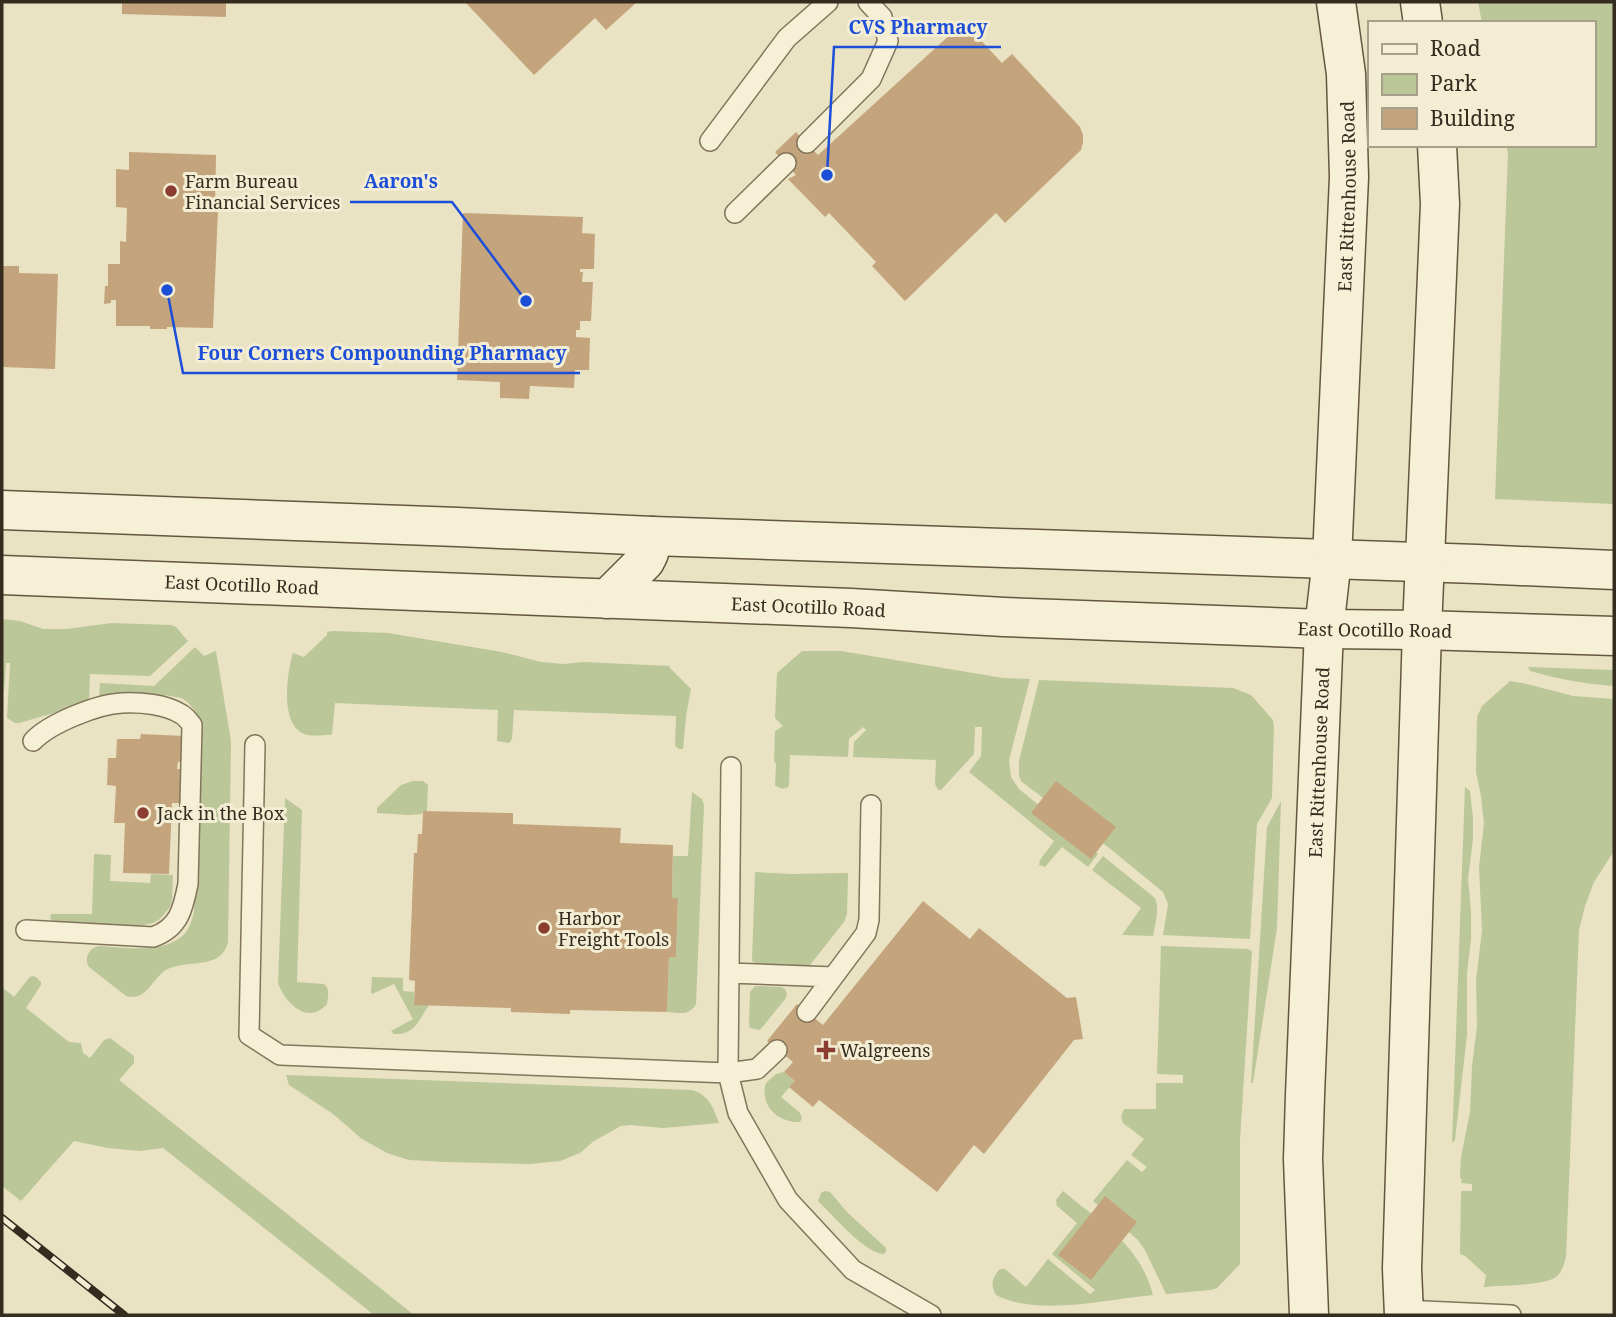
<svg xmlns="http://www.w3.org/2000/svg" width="1616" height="1317" font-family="'Noto Serif',serif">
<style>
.green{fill:#bbc699}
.building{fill:#c4a47d}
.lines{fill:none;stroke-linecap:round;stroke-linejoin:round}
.service-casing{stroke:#82755c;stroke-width:22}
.secondary-casing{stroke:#64563f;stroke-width:41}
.service{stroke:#f5f0d6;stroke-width:19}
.secondary{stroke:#f5f0d6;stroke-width:38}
.rail-casing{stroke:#342c1f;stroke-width:8}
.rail{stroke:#f2edd3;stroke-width:5;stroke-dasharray:16;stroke-linecap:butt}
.poi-dot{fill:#8b3d32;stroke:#f2edd3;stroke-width:2.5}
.labels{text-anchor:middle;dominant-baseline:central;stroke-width:6;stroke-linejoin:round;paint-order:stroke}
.poi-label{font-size:18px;fill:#342c1f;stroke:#f2edd3;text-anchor:start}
.street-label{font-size:18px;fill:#342c1f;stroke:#f2edd3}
.leader{fill:none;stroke:#1d4ed8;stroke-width:2.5}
.callout-dot{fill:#1d4ed8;stroke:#f2edd3;stroke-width:2.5}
.callout-label{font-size:19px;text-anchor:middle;font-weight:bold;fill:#1d4ed8;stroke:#f2edd3;stroke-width:6;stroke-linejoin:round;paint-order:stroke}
</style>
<rect width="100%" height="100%" fill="#e9e3c4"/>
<path class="green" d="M1478 2H1614V504L1495 499 1508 153 1506 145H1593V23H1482Z
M2 619 20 621 43 629H66L112 623 171 625 176 627 188 641 150 676 90 674 89 703 19 723H15L7 718 10 663H6L4 691H2Z
M333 631 388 633 502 652 541 662 564 664 583 662 670 666 669 667 691 689 686 716 683 749H679L675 746 676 716 514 710 512 739 509 743 497 741 498 710 335 703 332 734 330 735C321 735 309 737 302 733 280 721 287 673 293 653L304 657 327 635V632Z
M195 647 204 656 216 651 231 741 228 942C222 969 191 960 170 968 152 975 149 1002 126 996L89 967C84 959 88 949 98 946 124 947 166 955 185 933 190 928 192 919 194 913L201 727C198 716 193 705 183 699 173 694 133 694 121 694 114 694 106 697 99 699L100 683 154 686Z
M802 651H841L1003 678 1030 679 1009 760 1011 777 1019 789 1098 854 1088 867 1062 847 1045 867 1039 865 1040 860 1054 841 969 772 981 756 982 727H975L974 754 941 790H938L935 784 936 760 853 757 854 742 866 730 863 727 849 739 848 757 790 755 789 786C785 790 779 789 775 785L776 764 774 761 775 731 783 726 775 718 777 673Z
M1528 667 1614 670V686C1585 684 1558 679 1530 671Z
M1039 680 1233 688 1251 695 1273 720 1274 727 1272 798 1257 824 1250 939 1163 935 1168 904 1163 892 1103 843 1022 782 1019 776V761Z
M1510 681 1527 684 1573 696 1614 699V851L1594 882 1585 906 1579 930 1566 1257C1564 1264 1562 1272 1556 1277 1544 1286 1500 1285 1484 1287L1486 1275 1464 1255H1461L1460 1252 1461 1191H1472V1184L1461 1183 1462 1180 1460 1178 1461 1157 1470 1112 1472 1066 1477 1026 1476 980 1482 931 1479 867 1484 823 1481 796 1476 772 1477 717 1482 706Z
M413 781H423L428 785 427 811H423L422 814 409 815 377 813V808L401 785Z
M1465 787 1470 791 1473 818V839L1468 879 1471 911V939L1467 973V1035L1455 1140 1452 1143Z
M692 792 702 799 704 805 696 1004C689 1016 680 1013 667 1012L669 957H676L678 899 672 898 673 856H688Z
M285 798 302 810 297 982 324 984C330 988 328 997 327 1004 308 1026 285 1003 278 983Z
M1281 801 1277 928 1253 1083H1251L1267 827Z
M94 854 111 855 110 881 150 883 151 874 173 875 172 899 170 907 160 919 153 923 139 926 60 923 50 919 51 914H92Z
M1103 856 1155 898C1160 909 1155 923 1153 936L1122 935 1141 908 1092 870Z
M755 872 792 874 848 873 847 914 844 922 810 965H758L752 961Z
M1161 946 1247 949 1252 951 1240 1140V1264L1217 1288 1211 1290 1166 1294 1145 1250 1138 1240 1093 1201 1127 1160 1142 1172 1147 1167 1131 1155 1144 1139 1123 1123 1121 1116 1124 1109H1156V1083H1183V1075L1157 1074Z
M32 976 36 977 41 982V985L26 1008 69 1042 81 1043 83 1053 90 1058 104 1040 110 1038 134 1056V1063L119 1080 414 1315H374L163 1148 140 1151 108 1148 74 1141 21 1201 2 1186V987L14 997 29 978Z
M372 977 403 978V991L414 992V1005H429C418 1021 415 1035 394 1034L391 1031 413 1019 394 984 372 994 371 993Z
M755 986 781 987 785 989 787 994 786 998 760 1030 750 1028 749 1024 750 992Z
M784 1072 795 1081 781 1097 800 1113 802 1118 800 1122C778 1123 759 1105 766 1083L776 1074Z
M286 1075 692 1090C709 1095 713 1107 719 1123L663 1128 631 1125 621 1126 594 1141 580 1153 560 1161 530 1164 444 1162 409 1160 387 1153 362 1139 333 1114 289 1085Z
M825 1191 830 1192 847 1212 886 1248V1251L884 1254C865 1254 832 1214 818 1201L821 1193Z
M1063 1191C1102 1224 1139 1243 1153 1295 1107 1299 1038 1317 996 1295 990 1285 992 1277 1000 1269H1005L1026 1287 1048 1259 1090 1294 1095 1290 1052 1254 1077 1223 1057 1206 1056 1200Z"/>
<path class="building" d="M122 2H226V17L122 14Z
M465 2H637L606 30 595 18 534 75Z
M964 22 1002 63 1012 54 1080 127 1083 135V142L1081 150 1005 223 996 213 905 301 872 266 876 262 829 213 825 217 788 179 796 175 775 152 796 132 818 155Z
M129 152 216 155 215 210H218L213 328 167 327V329H150V326H116V300H111V303L104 304 105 286H108V264H120V241L126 242 127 208 116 207V169L129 170Z
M463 213 583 217 582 233 595 234 594 269H580V272H583L582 282H593L591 321H580V330H576V337L590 338 589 370H575L574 388 530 386 529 399 500 398V382L457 380Z
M2 266H19V273L58 274 55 369 2 367Z
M141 734 185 736 183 762H178L177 769H186L184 803H172L169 874 123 873 125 823H114L116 786 107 785 108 758H116L117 739H140Z
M1056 781 1116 827 1091 859 1031 813Z
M423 811 513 813V824L621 828 620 843 673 845 672 898H678L676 957H669L667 1012 570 1010V1014L511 1012V1008L414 1005 415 981 409 980 414 853H417L418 834H422Z
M923 901 970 939 979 928 1067 998 1076 997 1083 1039 1074 1040 984 1154 974 1145 937 1192 819 1100 813 1107 789 1087 795 1081 784 1072 793 1062 767 1041 797 1004 823 1025Z
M1105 1196 1137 1222 1091 1280 1058 1255Z"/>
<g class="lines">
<defs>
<path id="service" d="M710 141 787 38 828 2
M807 143 871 79 888 41 882 17 868 2
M735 213 786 163
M255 745 249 1035 280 1055 728 1073 757 1069 777 1050
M731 767 728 1073 738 1113 788 1200 853 1270 931 1315
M26 930 153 937C179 928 183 909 188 884L192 725C189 721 185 716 181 714 165 704 140 702 122 703 98 704 50 723 33 741
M729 973 833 977
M807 1012 866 933 869 920 871 805
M1403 1310 1511 1315"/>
<g id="secondary">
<path d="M1420 2 1423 23"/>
<path d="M2 510 458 527 652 536 1477 564 1614 570"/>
<path id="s1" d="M2 575 851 608 1004 617 1324 629 1422 630 1614 636"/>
<path d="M607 599 645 561 649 553 652 536"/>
<path id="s2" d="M1309 1315 1303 1159 1305 1095 1324 629 1332 559 1349 177 1346 74 1336 2"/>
<path d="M1404 1315 1402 1269 1422 630 1440 204 1437 145"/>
</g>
</defs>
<use href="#service" class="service-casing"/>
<use href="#secondary" class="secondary-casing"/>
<use href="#service" class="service"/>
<use href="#secondary" class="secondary"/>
<defs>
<path id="rail" d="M2 1218 124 1315"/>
</defs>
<use href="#rail" class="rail-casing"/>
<use href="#rail" class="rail"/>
</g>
<g class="poi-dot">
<circle cx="171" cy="191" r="7"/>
<circle cx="143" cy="813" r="7"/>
<circle cx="544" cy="928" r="7"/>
<path d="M822.5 1039.5h7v7h7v7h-7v7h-7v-7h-7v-7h7z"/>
</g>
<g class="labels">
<g class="poi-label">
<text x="185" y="181">Farm Bureau<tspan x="185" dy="21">Financial Services</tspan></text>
<text x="157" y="813">Jack in the Box</text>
<text x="558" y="918">Harbor<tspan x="558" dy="21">Freight Tools</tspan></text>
<text x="840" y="1050">Walgreens</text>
</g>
<g class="street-label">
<text stroke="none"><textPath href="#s2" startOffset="1120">East Rittenhouse Road</textPath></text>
<text stroke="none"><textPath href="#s1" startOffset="240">East Ocotillo Road</textPath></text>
<text stroke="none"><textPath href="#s1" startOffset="807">East Ocotillo Road</textPath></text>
<text stroke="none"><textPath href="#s1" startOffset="1374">East Ocotillo Road</textPath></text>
<text stroke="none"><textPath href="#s2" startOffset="553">East Rittenhouse Road</textPath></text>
</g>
</g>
<path class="leader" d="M827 175L834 47H1001M526 301L452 202H350M167 290L183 373H580"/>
<g class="callout-dot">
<circle cx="827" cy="175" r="7"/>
<circle cx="526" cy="301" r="7"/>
<circle cx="167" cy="290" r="7"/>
</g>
<g class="callout-label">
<text x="918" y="34">CVS Pharmacy</text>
<text x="401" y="188">Aaron's</text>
<text x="382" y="360">Four Corners Compounding Pharmacy</text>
</g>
<rect width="1616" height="1317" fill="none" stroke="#342c1f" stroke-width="7"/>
<rect x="1368" y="21" width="228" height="126" fill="#f2edd3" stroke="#a6a08b" stroke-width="2"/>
<rect x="1382" y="44" width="35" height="10" fill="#f5f0d6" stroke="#a6a08b" stroke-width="2"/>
<text x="1430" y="56" font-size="21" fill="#342c1f">Road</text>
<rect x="1382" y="74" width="35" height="21" fill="#bbc699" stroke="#a6a08b" stroke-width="2"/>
<text x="1430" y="91" font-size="21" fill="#342c1f">Park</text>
<rect x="1382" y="108" width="35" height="21" fill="#c4a47d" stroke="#a6a08b" stroke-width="2"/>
<text x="1430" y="126" font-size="21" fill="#342c1f">Building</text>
</svg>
